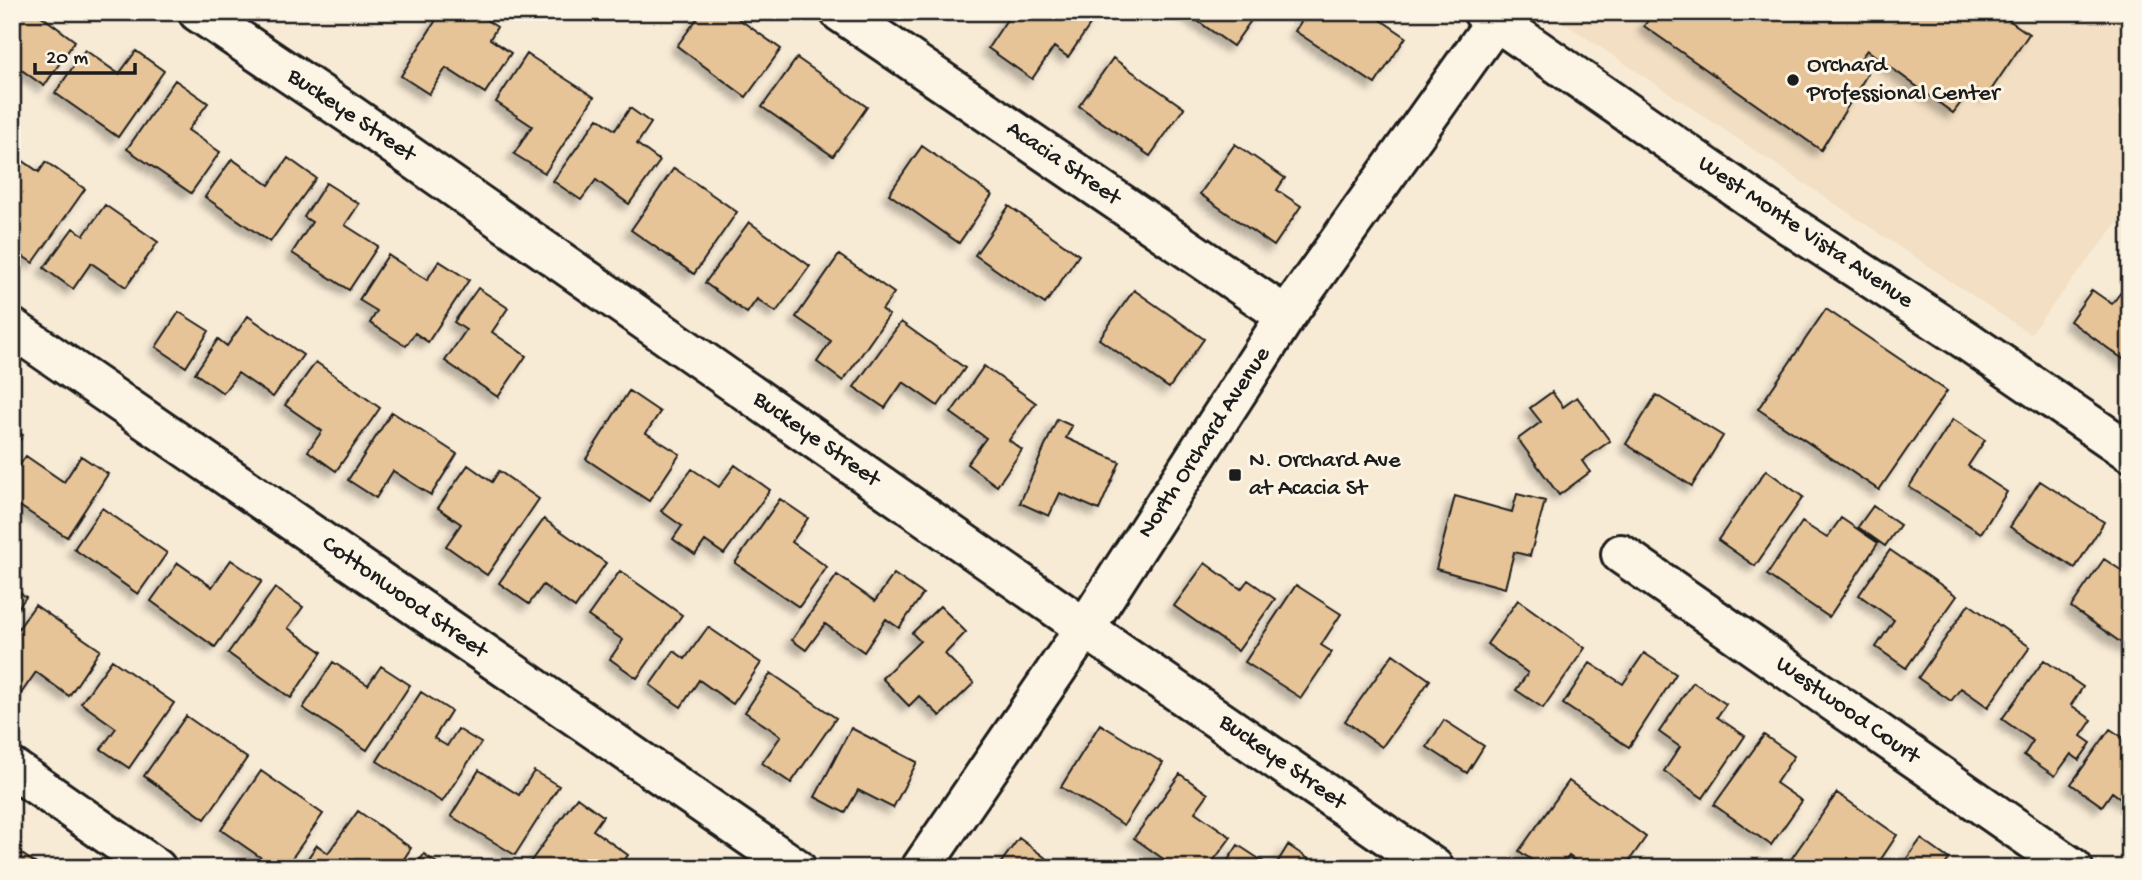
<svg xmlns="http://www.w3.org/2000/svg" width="2142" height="880" font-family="'Gochi Hand',sans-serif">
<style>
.built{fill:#f3dfc3}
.building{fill:#e7c498;stroke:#1c1c1c;stroke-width:2;filter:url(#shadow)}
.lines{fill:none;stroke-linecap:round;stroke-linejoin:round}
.minor-casing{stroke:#1c1c1c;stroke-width:44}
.minor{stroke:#fcf5e5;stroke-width:38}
.poi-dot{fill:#1c1c1c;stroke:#fcf5e5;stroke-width:2.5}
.labels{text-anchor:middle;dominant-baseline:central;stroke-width:6;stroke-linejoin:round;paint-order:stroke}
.poi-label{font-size:24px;fill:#1c1c1c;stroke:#fcf5e5;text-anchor:start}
.street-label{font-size:24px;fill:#1c1c1c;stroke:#fcf5e5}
</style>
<defs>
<filter id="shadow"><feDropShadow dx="-6" dy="6" stdDeviation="3.5" flood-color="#0004"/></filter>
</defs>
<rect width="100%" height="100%" fill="#f8ebd6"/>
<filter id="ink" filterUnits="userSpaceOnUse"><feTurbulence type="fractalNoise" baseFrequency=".0143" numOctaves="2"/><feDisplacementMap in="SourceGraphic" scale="14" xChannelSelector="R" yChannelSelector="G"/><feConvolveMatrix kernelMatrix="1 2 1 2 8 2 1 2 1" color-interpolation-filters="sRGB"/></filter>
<g filter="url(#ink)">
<path class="built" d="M1568 12H2130V207L2030 334 1561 21Z"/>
<path class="building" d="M12 12H36L75 41 44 86 12 63Z
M441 12H474L497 27 490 39 511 53 485 93 446 68 429 94 401 76Z
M702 12H729L781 49 746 97 677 46Z
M1012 12H1099L1068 57 1054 47 1032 79 988 48Z
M1185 12H1257L1233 46Z
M1307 12H1369L1406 37 1375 84 1295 31Z
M1654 12H1997L2029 34 1987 96 1972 88 1953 113 1867 50 1859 61 1868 73 1821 150 1644 26Z
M85 50 119 74 136 51 164 71 118 137 55 93Z
M527 54 594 97 545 173 514 154 532 126 496 102Z
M797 58 867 107 833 156 762 107Z
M1113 58 1184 108 1150 156 1079 106Z
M175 80 208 103 188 130 220 152 191 193 127 149Z
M630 108 651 123 637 144 660 161 629 204 596 180 581 200 553 181 598 118 615 130Z
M1235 144 1285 178 1277 190 1301 206 1274 246 1200 194Z
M922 146 992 195 959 243 889 194Z
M12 153 39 172 46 162 85 189 33 263 12 249V231L19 222 12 217Z
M288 158 316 178 270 242 205 197 232 159 269 185Z
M674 168 737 212 694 274 631 230Z
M326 183 359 204 345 225 378 246 349 290 292 253 312 222 304 217Z
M105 205 158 242 126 287 91 263 73 289 44 268 73 228 84 235Z
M1009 206 1079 255 1045 304 975 255Z
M749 222 810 266 776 312 757 299 747 313 705 283Z
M388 255 427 280 439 261 469 280 428 342 415 333 406 346 370 323 377 311 359 300Z
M839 255 894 293 882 310 889 315 843 381 817 362 831 341 796 317Z
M478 288 508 308 492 332 526 356 498 397 445 361 466 330 454 322Z
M1134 290 1204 339 1169 388 1099 339Z
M2092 290 2112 304 2121 292 2130 298V364L2070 321Z
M1826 309 1947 391 1879 490 1758 409Z
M179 312 209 331 186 367 156 347Z
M248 316 303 355 273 397 238 373 223 393 195 373 218 339 227 346Z
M901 322 965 368 938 406 903 382 885 408 854 387Z
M316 362 380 408 336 471 308 451 322 431 285 405Z
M984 366 1036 403 1009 440 1022 450 997 486 967 464 986 438 951 413Z
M629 391 660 412 646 433 680 454 649 501 586 459Z
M1552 392 1563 407 1577 397 1610 441 1582 461 1590 472 1559 495 1518 439 1541 422 1530 408Z
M1656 395 1723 436 1692 486 1626 444Z
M392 412 457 454 431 495 393 471 376 498 348 480Z
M1057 419 1072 426 1066 438 1120 462 1099 510 1060 493 1049 516 1020 503Z
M1953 419 1985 440 1968 466 2007 492 1981 533 1909 487Z
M12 428 23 435 12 452Z
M26 456 64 482 81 456 108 474 67 537 12 501V476Z
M468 465 492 482 499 471 539 499 487 575 446 546 461 524 438 508Z
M735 465 770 490 724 554 705 541 695 555 673 539 682 526 661 511 692 469 719 487Z
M1766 470 1803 497 1755 566 1718 540Z
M2040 481 2104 522 2075 568 2010 527Z
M1517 494 1545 501 1530 556 1514 552 1505 588 1436 569 1455 496 1512 512Z
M780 499 808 518 792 542 827 567 799 607 735 563Z
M1873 506 1900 525 1885 546 1858 527Z
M102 508 167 553 138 594 74 549Z
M1841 518 1878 543 1829 617 1767 575 1802 522 1827 538Z
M544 519 606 563 575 608 543 585 529 604 499 583Z
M1890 550 1957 596 1906 668 1876 647 1894 620 1859 595Z
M2104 559 2130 576V649L2071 607Z
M231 560 262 581 215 647 151 601 178 563 212 587Z
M1205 563 1241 589 1248 580 1275 599 1238 651 1174 606Z
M620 571 682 615 637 678 610 659 623 640 588 616Z
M894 574 923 594 899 628 886 619 864 652 825 624 806 650 792 640 837 575 875 601Z
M1296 585 1341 614 1321 645 1332 652 1301 698 1245 662Z
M12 587 26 597 12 616Z
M275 588 303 607 288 628 322 652 291 698 228 653Z
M1518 600 1585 648 1543 708 1516 690 1528 673 1487 644Z
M1969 604 2030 647 1988 707 1961 688 1951 701 1918 678Z
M35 605 100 650 69 696 36 672 20 695 12 689V638Z
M940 606 966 632 945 654 974 683 940 716 919 696 909 706 882 678 920 641 912 633Z
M708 627 761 663 733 704 699 680 681 707 650 685 674 651 685 659Z
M1644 653 1676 674 1629 747 1563 704 1590 663 1623 684Z
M1393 654 1430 680 1382 747 1345 721Z
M112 660 174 703 129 768 101 749 116 728 81 703Z
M2044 660 2083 687 2071 705 2092 720 2081 736 2091 743 2079 760 2071 754 2055 776 2024 755 2033 741 2002 719Z
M333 662 368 685 381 666 410 685 367 750 303 708Z
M771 673 836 718 791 783 762 763 781 736 745 712Z
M1693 682 1726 704 1717 717 1745 736 1703 798 1664 771 1680 747 1659 732Z
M421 692 451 711 434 738 447 746 458 729 481 743 442 802 377 761Z
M186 716 247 758 205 819 144 776Z
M1444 720 1484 746 1467 773 1427 747Z
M1100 724 1163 763 1124 825 1061 787Z
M851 728 917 762 893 808 858 790 845 813 815 797Z
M2110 729 2130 742V805L2112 792 2102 806 2071 784Z
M1764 735 1794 756 1776 783 1802 801 1771 845 1714 805Z
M479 770 519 795 534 771 559 786 515 855 451 816Z
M261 771 323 814 285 868H276L221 830Z
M1180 774 1208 794 1195 812 1231 837 1208 868H1176L1134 838Z
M1569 781 1646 837 1624 868H1585L1569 856 1560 868H1543L1519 851Z
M1837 793 1897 835 1875 868H1862L1848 858 1842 868H1791L1787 865Z
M577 797 603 816 593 830 628 855 619 868H526Z
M358 811 411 848 398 868H301L317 845 328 853Z
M1019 838 1059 868H997Z
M1921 839 1949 859 1943 868H1900Z
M1238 845 1273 868H1223Z
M1288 845 1313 862 1310 868H1274Z
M12 847 42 868H12Z
M424 854 444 868H415Z"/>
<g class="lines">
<defs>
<path id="minor" d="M198 12 351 115 1085 628 1434 868
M840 12 1286 316
M1483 12 1788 224 1966 340 2130 452
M12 328 796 868
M1621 554 2073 868
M12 768 156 868
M921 868 1085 628 1286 316 1502 12"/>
</defs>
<use href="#minor" class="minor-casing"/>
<use href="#minor" class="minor"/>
</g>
</g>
<g class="poi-dot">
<circle cx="1793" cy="80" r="7"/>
<rect x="1228" y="468" width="14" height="14" rx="3.5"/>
</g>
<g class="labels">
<g class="poi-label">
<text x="1807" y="66">Orchard<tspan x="1807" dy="28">Professional Center</tspan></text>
<text x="1249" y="461">N. Orchard Ave<tspan x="1249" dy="28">at Acacia St</tspan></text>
</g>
<g class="street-label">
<text transform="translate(351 116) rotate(34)">Buckeye Street</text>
<text transform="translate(1063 164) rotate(34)">Acacia Street</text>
<text transform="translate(1805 233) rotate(34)">West Monte Vista Avenue</text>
<text transform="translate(816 440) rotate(35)">Buckeye Street</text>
<text transform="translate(1205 443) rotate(-57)">North Orchard Avenue</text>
<text transform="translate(404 598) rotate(35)">Cottonwood Street</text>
<text transform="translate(1847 711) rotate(35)">Westwood Court</text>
<text transform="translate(1282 763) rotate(35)">Buckeye Street</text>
</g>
</g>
<rect width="2142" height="880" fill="none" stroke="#fcf5e5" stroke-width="42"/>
<rect x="21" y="21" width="2100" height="838" fill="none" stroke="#1c1c1c" stroke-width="2.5" filter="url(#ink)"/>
<path d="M35 63v10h100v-10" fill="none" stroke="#1c1c1c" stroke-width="3.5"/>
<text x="46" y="63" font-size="21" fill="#1c1c1c" stroke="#fcf5e5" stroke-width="5" paint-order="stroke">20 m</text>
</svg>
